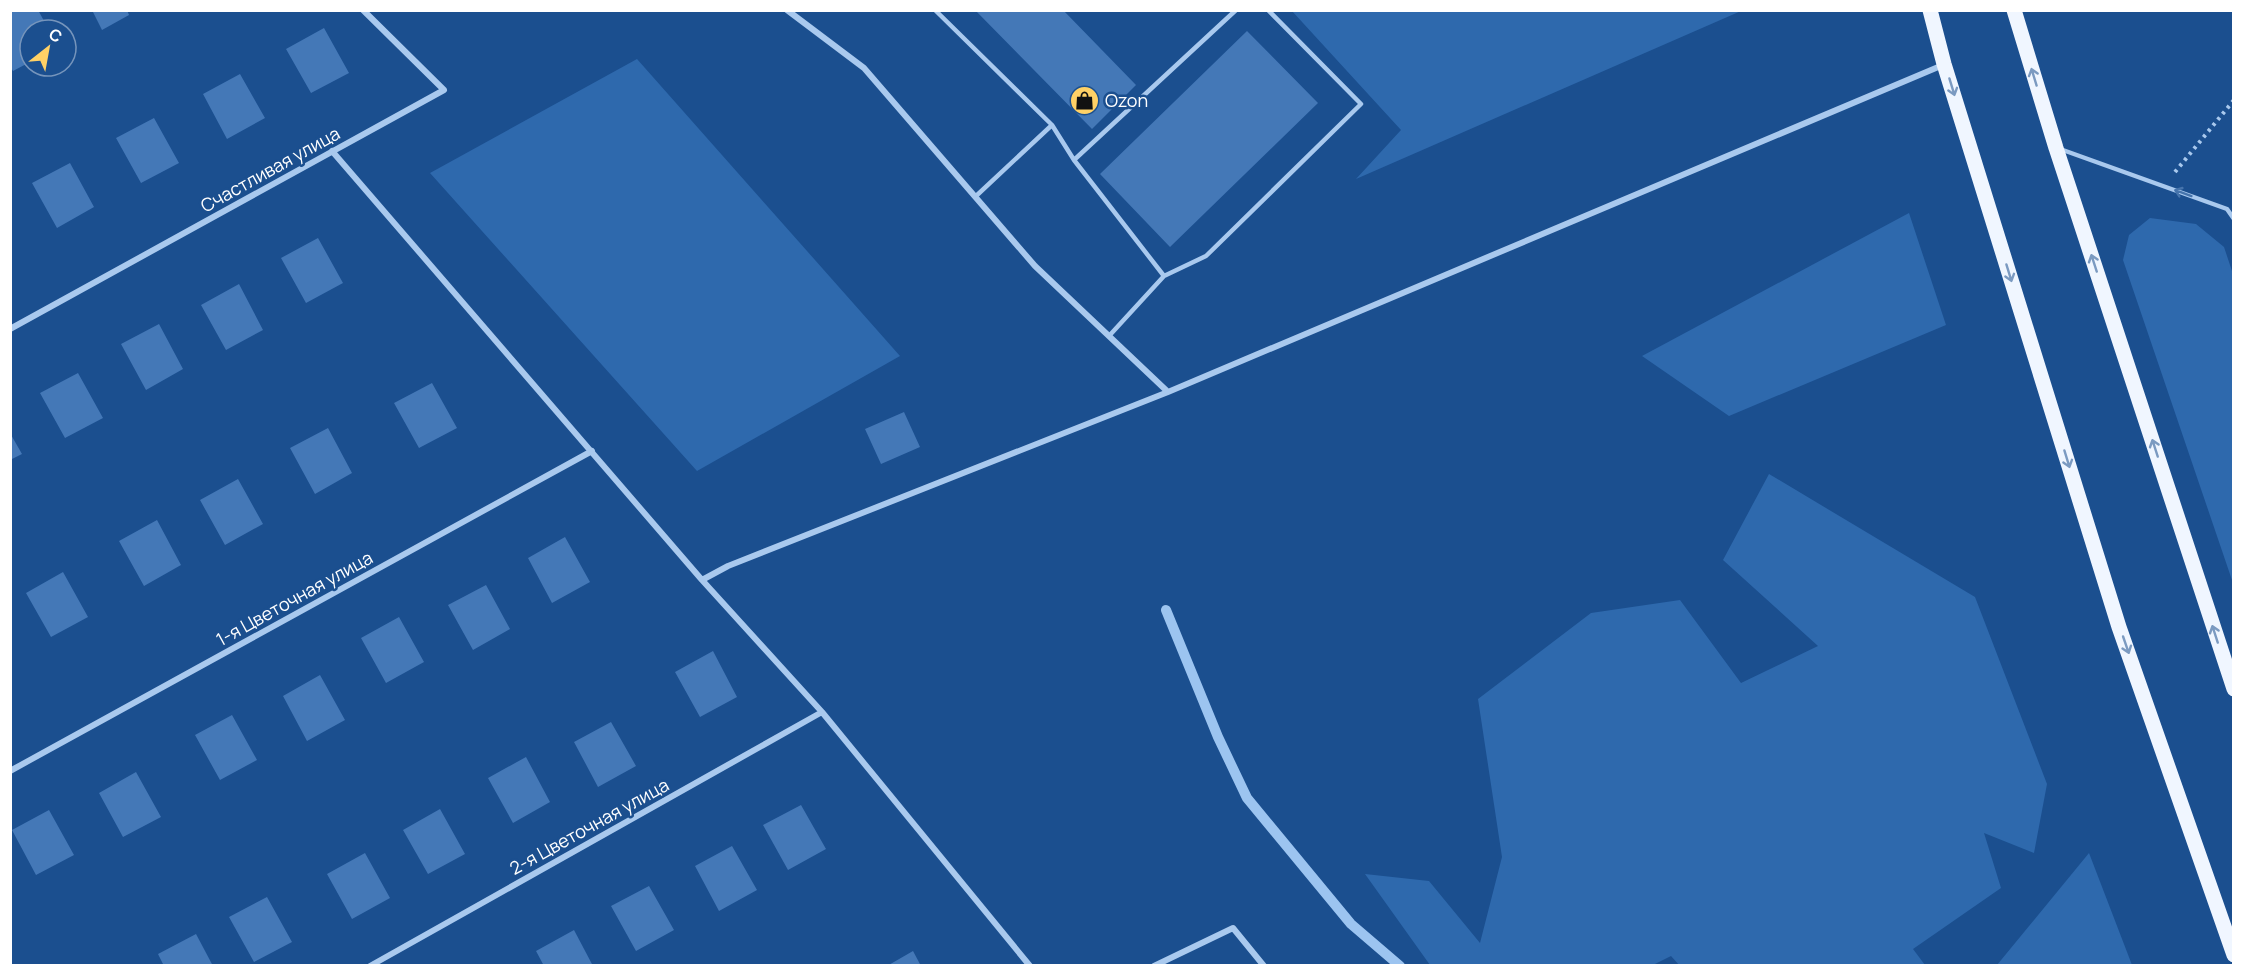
<svg xmlns="http://www.w3.org/2000/svg" width="2244" height="976" font-family="Manrope,sans-serif">
<style>
.green{fill:#2e69ad}
.lines{fill:none;stroke-linecap:round;stroke-linejoin:round}
.stream{stroke:#9cc4f0;stroke-width:10}
.building{fill:#4478b7}
.path{stroke:#a9c9ee;stroke-width:4;stroke-dasharray:3 4.5;stroke-linecap:butt}
.service{stroke:#a9c9ee;stroke-width:4.5}
.minor{stroke:#a9c9ee;stroke-width:6}
.primary{stroke:#f0f6ff;stroke-width:15}
.oneway{stroke:#7b9ac1}
.oneway2{stroke:#4674ac}
.labels{text-anchor:middle;dominant-baseline:central;stroke-width:5;stroke-linejoin:round;paint-order:stroke}
.poi-label{font-size:18px;fill:#fff;stroke:#1b4f8f;text-anchor:start}
.street-label{font-size:18px;fill:#fff;stroke:#1b4f8f}
</style>
<rect width="100%" height="100%" fill="#1b4f8f"/>
<path class="green" d="M1292 11H1741L1356 179 1401 130Z
M637 59 900 356 697 471 430 173Z
M1909 213 1946 325 1729 416 1642 356Z
M2150 218 2196 224 2224 247 2233 274V583L2123 260 2129 235Z
M1769 474 1975 597 2047 784 2034 853 1984 833 2001 888 1913 949 1925 965 1680 966 1671 956 1651 966 1430 965 1365 874 1429 881 1480 943 1502 857 1478 699 1591 613 1680 600 1741 683 1818 646 1723 560Z
M2089 853 2132 965H1997Z"/>
<g class="lines">
<path class="stream" d="M1166 610 1218 737 1247 798 1351 924 1400 966"/>
</g>
<path class="building" d="M10 10H38L49 30H30V62L13 71 10 66Z
M92 10H127L129 15 102 30Z
M975 10H1063L1136 85 1092 129Z
M324 28 349 73 311 93 286 49Z
M1247 31 1318 103 1170 247 1100 174Z
M240 74 265 118 227 139 203 94Z
M154 118 179 163 141 183 116 138Z
M70 163 94 207 57 228 32 183Z
M318 238 343 283 306 303 281 258Z
M239 284 263 330 226 350 201 305Z
M159 324 183 369 146 390 121 344Z
M78 373 103 418 65 438 40 393Z
M432 383 457 428 419 448 394 403Z
M904 412 920 447 881 464 865 429Z
M328 428 352 473 315 494 290 448Z
M10 433 22 454 10 460Z
M238 479 263 524 225 545 200 500Z
M157 520 181 565 144 586 119 541Z
M565 537 590 582 552 603 528 558Z
M63 572 88 617 51 637 26 593Z
M486 585 510 629 473 650 448 605Z
M399 617 424 662 386 683 361 638Z
M713 651 737 697 700 717 675 672Z
M320 675 345 720 307 741 283 696Z
M232 715 257 760 220 780 195 735Z
M611 722 636 766 598 787 574 742Z
M526 757 550 802 513 823 488 778Z
M136 772 161 817 123 837 99 793Z
M801 805 826 849 788 870 763 825Z
M440 809 465 854 428 874 403 830Z
M49 810 74 855 36 875 12 830Z
M732 846 757 890 719 911 695 866Z
M365 853 390 898 352 919 327 874Z
M649 886 674 930 636 951 611 906Z
M267 897 292 942 254 962 229 917Z
M574 930 593 966H544L536 951Z
M196 934 213 966H164L158 954Z
M913 951 921 966H887Z"/>
<g class="lines">
<path class="path" d="M2175 172 2234 100"/>
<path class="service" d="M935 10 1052 125 1074 160 1164 276 1109 336
M2060 149 2227 209 2234 219
M1074 160 1236 10
M975 197 1052 125
M1164 276 1206 256 1361 104 1268 10"/>
<path class="minor" d="M787 10 864 68 1035 266 1168 392
M332 151 702 580 822 712 1030 966
M10 329 444 90 363 10
M702 580 728 566 1168 392 1943 65
M10 771 592 451
M370 966 822 712
M1154 966 1233 928 1264 966"/>
<path class="primary" d="M1930 10 1944 64 2119 627 2234 955
M2014 10 2056 148 2234 689"/>
</g>
<defs><path id="oneway-shaft" d="M-6 0H5M1.5-3L5.5 0L1.5 3" fill="none" stroke-width="1.6" stroke-linecap="round" stroke-linejoin="round" transform="scale(1.5)"/></defs>
<g class="oneway">
<use href="#oneway-shaft" transform="translate(2034 77) rotate(-107)"/>
<use href="#oneway-shaft" transform="translate(1952 87) rotate(73)"/>
<use href="#oneway-shaft" transform="translate(2094 263) rotate(-108)"/>
<use href="#oneway-shaft" transform="translate(2009 273) rotate(73)"/>
<use href="#oneway-shaft" transform="translate(2155 448) rotate(-108)"/>
<use href="#oneway-shaft" transform="translate(2067 459) rotate(73)"/>
<use href="#oneway-shaft" transform="translate(2215 634) rotate(-108)"/>
<use href="#oneway-shaft" transform="translate(2126 645) rotate(71)"/>
</g>
<use class="oneway2" href="#oneway-shaft" transform="translate(2183 193) rotate(-160)"/>
<defs>
<symbol id="shop-disc" viewBox="-11 -11 22 22"><circle r="9.5" fill="#ffd166" stroke="#1b4f8f"/><path d="M-5-2.5h2.3a2.7 3.5 0 0 1 5.4 0H5L5.5 6h-11ZM-1.5-2.5h3a1.5 2.3 0 0 0-3 0Z" fill="#111"/></symbol>
</defs>
<g fill-rule="evenodd">
<use href="#shop-disc" x="1068" y="84" width="33" height="33"/>
</g>
<g class="labels">
<g class="poi-label">
<text x="1105" y="100">Ozon</text>
</g>
<g class="street-label">
<text transform="translate(270 169) rotate(-29)">Счастливая улица</text>
<text transform="translate(294 598) rotate(-29)">1-я Цветочная улица</text>
<text transform="translate(589 826) rotate(-29)">2-я Цветочная улица</text>
</g>
</g>
<rect width="2244" height="976" fill="none" stroke="#ffffff" stroke-width="24"/>
<g transform="translate(48 48) rotate(31)"><circle r="28" fill="#1b4f8f" stroke="#7695bc" stroke-width="1.5"/>
<path d="M0-4.5L10 22L0 15L-10 22Z" fill="#ffd166"/>
<text y="-9" font-size="16" font-weight="bold" text-anchor="middle" fill="#ffffff">С</text>
</g>
</svg>
